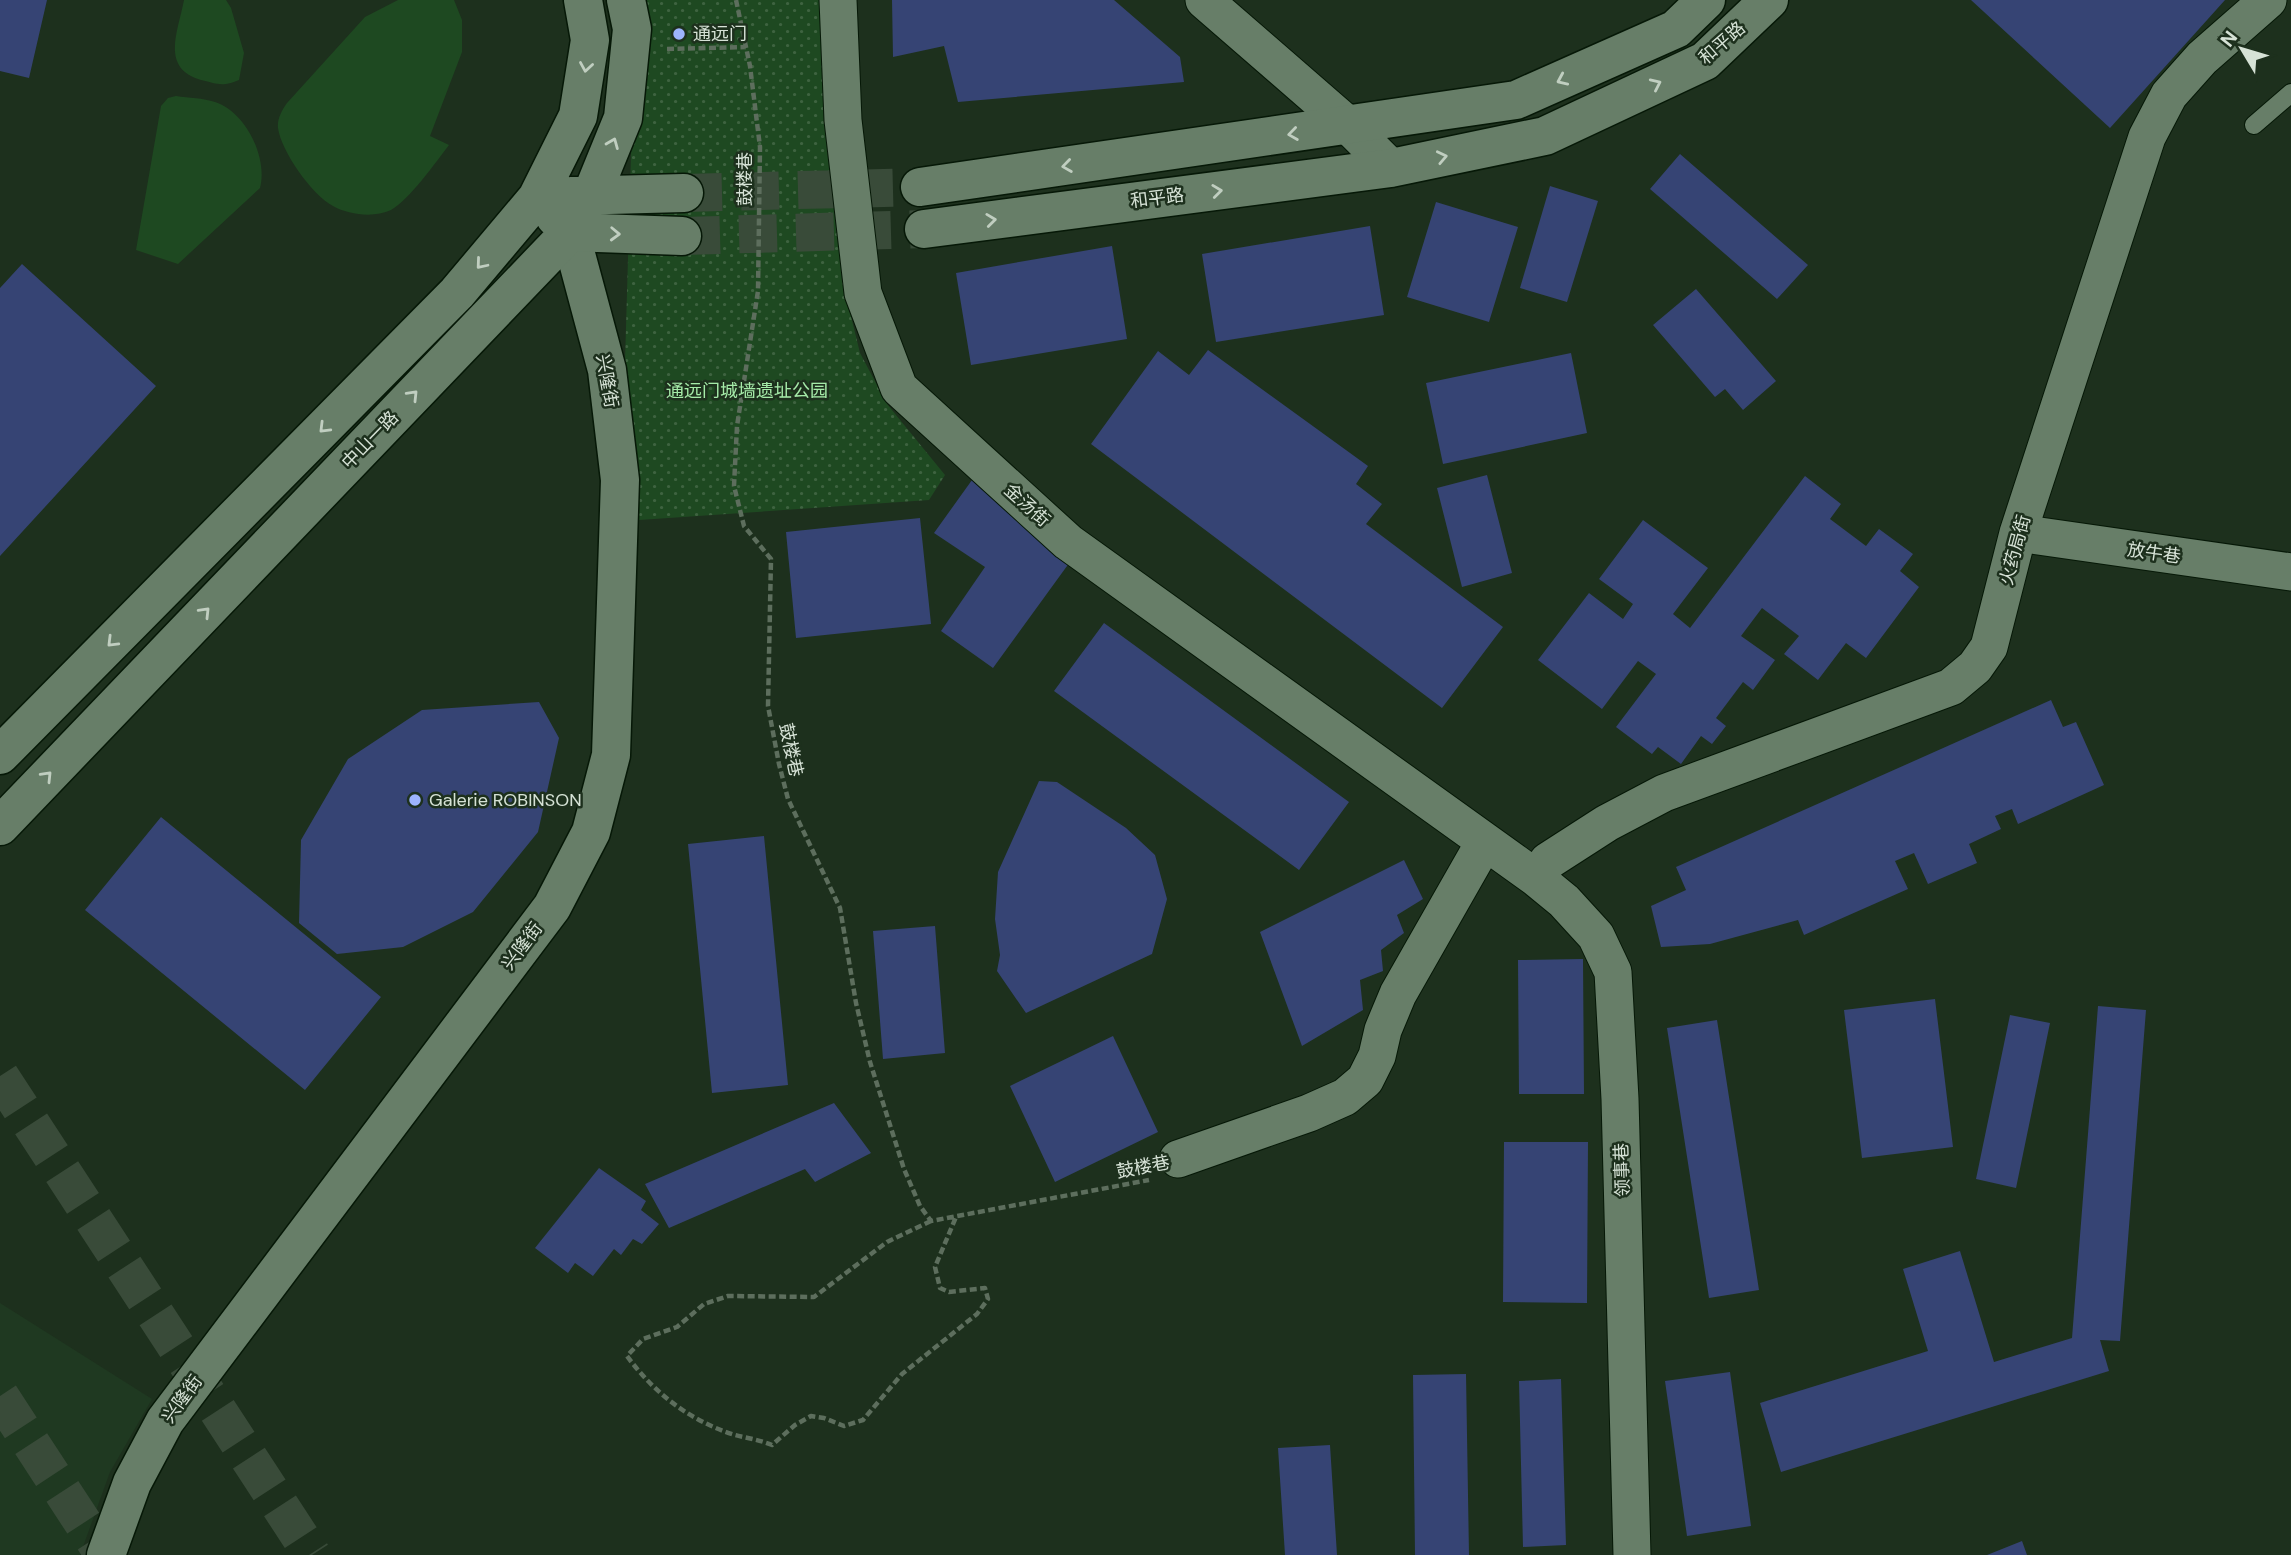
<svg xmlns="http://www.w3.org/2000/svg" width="2291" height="1555" font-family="'DM Sans','Noto Sans SC',sans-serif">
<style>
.built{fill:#1f3921}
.grass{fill:#1e4921}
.park{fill:url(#park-dots)}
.building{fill:#364474}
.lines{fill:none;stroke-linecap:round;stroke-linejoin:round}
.secondary-tunnel{stroke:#394b39;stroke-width:38;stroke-dasharray:38 19;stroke-linecap:butt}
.trunk-tunnel{stroke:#394b39;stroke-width:38;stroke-dasharray:38 19;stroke-linecap:butt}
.service-casing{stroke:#061807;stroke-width:20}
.minor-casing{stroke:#061807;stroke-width:39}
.tertiary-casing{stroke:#061807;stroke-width:41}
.secondary-casing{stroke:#061807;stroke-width:41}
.path{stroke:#5d6e5d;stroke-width:4.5;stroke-dasharray:7 3.5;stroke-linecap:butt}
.service{stroke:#677e68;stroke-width:18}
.minor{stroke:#677e68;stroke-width:37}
.tertiary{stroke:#677e68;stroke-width:38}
.secondary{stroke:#677e68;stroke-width:38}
.oneway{stroke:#c0cec0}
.poi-dot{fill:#9db4fd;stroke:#1d301d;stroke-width:2.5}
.labels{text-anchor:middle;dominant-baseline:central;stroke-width:5;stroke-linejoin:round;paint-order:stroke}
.poi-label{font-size:18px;fill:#d6e2d6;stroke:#1d301d;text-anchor:start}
.street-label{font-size:18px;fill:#d6e2d6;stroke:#1d301d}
.park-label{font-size:18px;fill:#a5eaa8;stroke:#1d301d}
</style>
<defs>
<pattern id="park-dots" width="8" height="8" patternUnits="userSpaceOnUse" patternTransform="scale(1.75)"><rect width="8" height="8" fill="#1e4921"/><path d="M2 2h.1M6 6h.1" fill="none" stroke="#3e6340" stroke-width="1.8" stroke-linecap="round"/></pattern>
</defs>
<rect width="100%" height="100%" fill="#1d301d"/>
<path class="built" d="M0 1303 152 1399 110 1472 80 1555H0Z"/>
<path class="grass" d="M184 0H226L231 8 244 53 239 80C222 87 218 84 201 80 160 68 178 32 184 0Z
M398 0H454L462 20V52L430 136 449 145C436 162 409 200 391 210 374 218 349 215 333 206 312 195 281 151 278 128 277 119 282 110 287 103L365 17Z
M176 96C189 98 203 98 215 102 246 112 268 158 260 188L178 264 136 250 161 106 168 98Z"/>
<path class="park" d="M632 0H821L836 220 846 296 860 353 887 404 945 475 929 500 639 520 625 362 632 121Z"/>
<path class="building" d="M0 0H47L29 78 0 71Z
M892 0H1114L1180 57 1184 82 958 102 944 46 893 57Z
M1971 0H2225L2110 128Z
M1680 154 1808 265 1777 299 1650 189Z
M1550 186 1598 201 1567 302 1520 288Z
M1436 202 1518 227 1489 322 1407 297Z
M1370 226 1384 315 1216 342 1202 254Z
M1112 246 1127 339 971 365 956 273Z
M22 264 156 386 0 556V288Z
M1696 289 1776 381 1743 410 1725 389 1715 397 1653 325Z
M1208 350 1368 466 1356 484 1382 504 1366 524 1503 627 1442 708 1091 444 1158 351 1189 375Z
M1571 353 1587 433 1443 464 1426 383Z
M1487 475 1512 573 1462 587 1437 488Z
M1805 476 1841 504 1830 519 1866 546 1879 529 1913 554 1900 571 1919 587 1866 658 1846 643 1818 680 1784 654 1799 636 1762 608 1741 636 1775 660 1753 690 1743 682 1716 718 1726 726 1712 744 1701 736 1681 764 1658 747 1652 754 1616 727 1656 674 1638 661 1602 709 1538 660 1589 593 1623 619 1633 604 1599 579 1643 520 1708 568 1673 614 1690 628Z
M972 480 1075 555 993 668 941 631 985 567 934 533Z
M920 518 931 624 796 638 786 532Z
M1104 623 1349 802 1299 870 1054 691Z
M2051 700 2063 727 2076 722 2104 785 2018 824 2012 809 1995 816 2001 829 1969 844 1977 863 1928 884 1914 853 1895 861 1908 889 1804 935 1798 920 1710 944 1661 947 1651 906 1686 890 1676 867Z
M539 702 559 738 538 832 473 912 403 947 337 954 299 923 301 840 348 759 422 710Z
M1039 781 1057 782 1126 828 1155 855 1167 899 1152 954 1026 1013 997 971 1000 955 995 919 998 872Z
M161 817 381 997 305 1090 85 910Z
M764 836 788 1085 712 1093 688 844Z
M1404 860 1423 899 1397 915 1404 933 1381 950 1383 971 1360 980 1363 1010 1302 1046 1260 932Z
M935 926 945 1053 883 1059 873 931Z
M1583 959 1584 1094H1519L1518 960Z
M1935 999 1953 1147 1862 1158 1844 1010Z
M2098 1006 2146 1010 2120 1341 2100 1340 2109 1371 1781 1472 1760 1403 1928 1351 1903 1269 1960 1251 1994 1362 2072 1338Z
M2010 1015 2050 1023 2016 1188 1976 1179Z
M1717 1020 1759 1290 1709 1298 1667 1028Z
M1113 1036 1158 1132 1055 1182 1010 1086Z
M834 1103 871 1153 815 1182 805 1169 669 1228 645 1184Z
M1504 1142H1588L1587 1303 1503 1302Z
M599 1168 646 1201 641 1210 659 1224 642 1244 633 1239 621 1255 614 1249 593 1276 575 1263 568 1273 535 1248Z
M1730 1372 1751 1526 1687 1536 1665 1381Z
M1466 1374 1469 1555H1415L1413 1375Z
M1561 1379 1566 1545 1523 1547 1519 1381Z
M1330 1445 1337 1555H1285L1278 1448Z
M2022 1541 2027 1555H1987Z"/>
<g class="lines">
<path class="secondary-tunnel" d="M684 193 920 187
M682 236 924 229"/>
<path class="trunk-tunnel" d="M0 1076 312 1555
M0 1396 104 1555"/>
<defs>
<path id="service" d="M2254 125 2291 93"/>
<path id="minor" d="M838 0 843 120 863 293 899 388 1068 542 1536 878 1564 901 1596 936 1613 972 1620 1099 1632 1555
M1204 0 1349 126 1391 168
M2018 533 2291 572
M1536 878 1548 861 1607 823 1664 793 1951 687 1975 667 1989 647 2018 533 2147 137 2169 95 2202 58 2268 0
M1178 1159 1309 1113 1345 1097 1365 1080 1377 1056 1383 1030 1398 994 1484 843"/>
<path id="tertiary" d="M106 1555 132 1483 165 1421 552 907 591 832 611 755 620 480 607 370 570 232"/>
<path id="secondary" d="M920 187 1516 100 1676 29 1706 0
M571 196 684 193
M555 217 570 232 682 236
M924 229 1391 168 1545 136 1705 61 1769 0
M0 755 457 293 537 198 578 116 590 40 583 0
M0 826 570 232 592 194 623 118 632 29 626 0"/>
</defs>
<use href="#service" class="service-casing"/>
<use href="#minor" class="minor-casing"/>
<use href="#tertiary" class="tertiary-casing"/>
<use href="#secondary" class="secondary-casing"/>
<path class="path" d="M736 0 750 66 760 147 758 291 737 426 734 486 744 526 771 559 768 706 779 764 788 799 840 908 856 1003 870 1062 904 1169 920 1206 931 1221 1149 1180
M667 49 746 47
M931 1221 887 1242 814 1297 728 1296 704 1304 677 1327 643 1339 627 1356C654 1393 690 1421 735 1435 747 1438 760 1440 772 1445L795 1425 811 1416 824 1418 844 1426 863 1420 902 1374 977 1314 988 1299 985 1288 949 1292 940 1288 935 1267 956 1217"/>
<use href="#service" class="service"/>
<use href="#minor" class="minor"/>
<use href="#tertiary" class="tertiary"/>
<use href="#secondary" class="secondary"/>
</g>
<defs><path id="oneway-chevron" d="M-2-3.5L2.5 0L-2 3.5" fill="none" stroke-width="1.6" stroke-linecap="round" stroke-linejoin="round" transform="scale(1.75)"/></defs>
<g class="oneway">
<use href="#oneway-chevron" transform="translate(586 67) rotate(99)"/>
<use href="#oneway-chevron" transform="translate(1562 80) rotate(156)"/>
<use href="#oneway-chevron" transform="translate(1656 84) rotate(-25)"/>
<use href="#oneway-chevron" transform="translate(1293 134) rotate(172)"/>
<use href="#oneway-chevron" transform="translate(613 143) rotate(-68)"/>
<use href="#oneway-chevron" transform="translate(1442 157) rotate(-12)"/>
<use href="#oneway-chevron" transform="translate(1067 166) rotate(172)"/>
<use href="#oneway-chevron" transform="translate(1217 191) rotate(-7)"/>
<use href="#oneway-chevron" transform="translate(991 220) rotate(-7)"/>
<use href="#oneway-chevron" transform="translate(615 234) rotate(2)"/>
<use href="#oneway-chevron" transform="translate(481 264) rotate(130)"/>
<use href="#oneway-chevron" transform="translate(413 395) rotate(-46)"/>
<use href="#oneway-chevron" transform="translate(324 428) rotate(135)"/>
<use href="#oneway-chevron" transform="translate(205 612) rotate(-46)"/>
<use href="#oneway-chevron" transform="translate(112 642) rotate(135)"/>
<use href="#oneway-chevron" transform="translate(47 776) rotate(-46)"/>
</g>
<g class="poi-dot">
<circle cx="679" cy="34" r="7"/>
<circle cx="415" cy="800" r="7"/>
</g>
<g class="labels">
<g class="poi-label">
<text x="693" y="34">通远门</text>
<text x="429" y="800">Galerie ROBINSON</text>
</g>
<g class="street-label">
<text transform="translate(1722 43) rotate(-41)">和平路</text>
<text transform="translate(745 179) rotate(-90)">鼓楼巷</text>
<text transform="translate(1157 198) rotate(-7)">和平路</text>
<text transform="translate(607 381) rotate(80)">兴隆街</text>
<text transform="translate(370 440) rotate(-46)">中山一路</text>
<text transform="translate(1027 505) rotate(42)">金汤街</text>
<text transform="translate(2015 550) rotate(-75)">火药局街</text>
<text transform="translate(2154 553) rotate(8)">放牛巷</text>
<text transform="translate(791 750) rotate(78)">鼓楼巷</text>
<text transform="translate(522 946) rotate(-53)">兴隆街</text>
<text transform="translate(1143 1167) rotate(-11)">鼓楼巷</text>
<text transform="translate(1622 1170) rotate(-92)">领事巷</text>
<text transform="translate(182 1399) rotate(-54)">兴隆街</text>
</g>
<g class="park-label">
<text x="747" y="391">通远门城墙遗址公园</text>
</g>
</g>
<g transform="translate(2242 49) rotate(308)" stroke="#1d301d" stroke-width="5" paint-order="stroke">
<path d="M0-5L12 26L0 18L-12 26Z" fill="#d6e2d6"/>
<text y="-10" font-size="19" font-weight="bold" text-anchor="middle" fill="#d6e2d6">N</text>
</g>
</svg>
